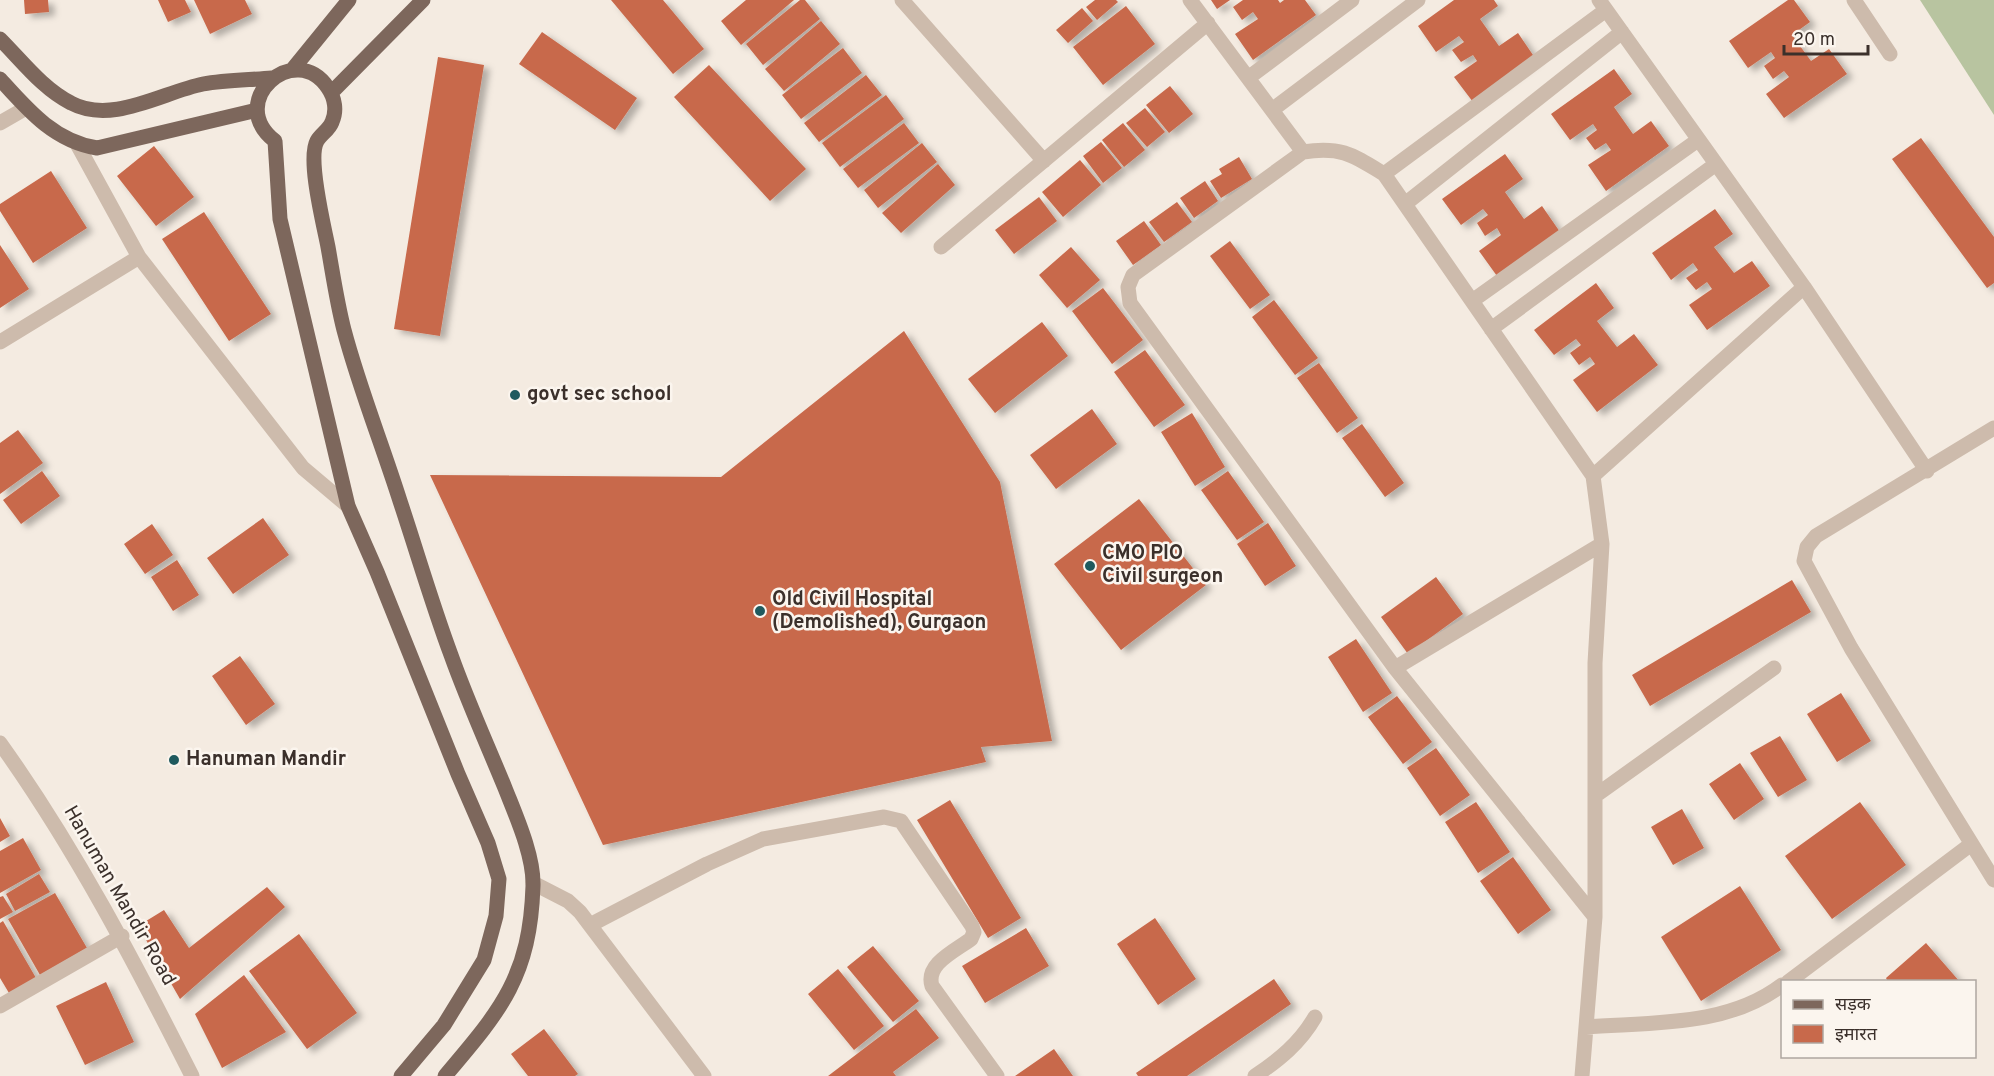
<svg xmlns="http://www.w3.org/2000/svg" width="1994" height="1076" font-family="Overpass,'Noto Sans Devanagari',sans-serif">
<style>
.green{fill:#b8c4a0}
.building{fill:#c8694b;filter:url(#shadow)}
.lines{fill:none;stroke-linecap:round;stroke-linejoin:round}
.minor{stroke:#cdbbac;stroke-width:15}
.major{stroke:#7d675c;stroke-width:15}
.poi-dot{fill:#1f5a5e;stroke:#fbf5ee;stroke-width:2}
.labels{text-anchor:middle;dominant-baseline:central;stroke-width:5;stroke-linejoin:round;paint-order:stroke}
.poi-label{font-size:20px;font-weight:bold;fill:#3b302b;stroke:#fbf5ee;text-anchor:start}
.street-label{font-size:20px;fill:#3b302b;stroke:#fbf5ee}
</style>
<defs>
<filter id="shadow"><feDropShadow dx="6" dy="4" stdDeviation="3" flood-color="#0004"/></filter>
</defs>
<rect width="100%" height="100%" fill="#f4ebe1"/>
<path class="green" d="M1920 0H1994V115Z"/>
<path class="building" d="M24 0H48L49 12 25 14Z
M158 0H185L191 12 168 22Z
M194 0H245L252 14 210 34Z
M611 0H663L704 49 673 74Z
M746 0H794L741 45 721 21Z
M800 0H805L820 19 763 65 746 44Z
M1095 0H1116L1118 2 1097 20 1086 7Z
M1211 0H1230L1217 9Z
M1243 0H1278L1280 3 1284 0H1305L1316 15 1253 60 1235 34 1258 19 1253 12 1242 20 1233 7Z
M1454 0H1494L1498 6 1480 19 1499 46 1518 33 1535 58 1473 102 1454 77 1477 61 1473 55 1461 62 1452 50 1464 42 1459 36 1436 52 1418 26Z
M1788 0H1794L1810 22 1792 35 1811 61 1829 49 1847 74 1784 118 1766 94 1789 77 1784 71 1773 79 1764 66 1775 58 1771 52 1748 68 1729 41Z
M1126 6 1155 44 1103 85 1073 47Z
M1082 8 1093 21 1068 43 1056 30Z
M821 21 840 44 784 91 765 69Z
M542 32 637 98 615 130 519 64Z
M843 48 862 73 801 119 782 95Z
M438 57 484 65 440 336 394 329Z
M709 65 806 169 770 201 674 97Z
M1614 69 1632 94 1614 107 1633 134 1651 121 1669 146 1606 191 1588 165 1611 150 1606 143 1595 150 1586 138 1597 130 1593 124 1570 140 1551 114Z
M866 75 882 95 819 142 804 123Z
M1170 86 1193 114 1169 133 1146 105Z
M886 95 904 119 840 167 822 143Z
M1145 108 1165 132 1147 147 1126 123Z
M904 123 919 143 858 188 843 169Z
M1123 123 1145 150 1124 167 1102 140Z
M1921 138 1994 237V283L1987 288 1892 159Z
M1101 142 1122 168 1103 183 1083 156Z
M922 143 937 162 878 208 864 190Z
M154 146 194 197 156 226 117 176Z
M1505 154 1523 179 1505 192 1524 219 1542 206 1560 232 1497 276 1479 251 1501 235 1497 228 1485 236 1477 223 1488 215 1483 209 1461 225 1442 199Z
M1239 157 1252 179 1221 198 1210 181 1222 174 1219 169Z
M1080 160 1101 185 1063 217 1042 192Z
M938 164 955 185 901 233 882 213Z
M51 171 87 228 33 263 0 211V204Z
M1205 181 1218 201 1194 218 1180 198Z
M1039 197 1057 221 1014 254 995 230Z
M1177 202 1192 222 1164 242 1149 222Z
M1715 209 1733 234 1714 247 1734 273 1752 261 1770 286 1707 330 1689 305 1712 289 1707 282 1696 290 1686 278 1698 270 1693 263 1671 280 1652 253Z
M204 212 271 314 229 341 162 239Z
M1144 221 1161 245 1133 265 1116 241Z
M1230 241 1270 295 1250 309 1210 256Z
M0 245 29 289 0 308Z
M1071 247 1100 280 1067 308 1039 275Z
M1596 283 1614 308 1597 321 1617 347 1634 334 1658 365 1597 412 1573 380 1595 364 1590 357 1579 365 1570 353 1581 345 1576 339 1554 355 1534 330Z
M1103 288 1143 340 1112 364 1072 311Z
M1274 300 1318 358 1295 375 1252 317Z
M1042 322 1068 356 995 413 968 379Z
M904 331 1000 482 1052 741 981 747 986 762 603 845 430 475 721 477Z
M1145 350 1185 405 1154 427 1114 372Z
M1319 363 1358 418 1337 433 1297 378Z
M1092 409 1117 444 1056 489 1030 455Z
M1192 413 1225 467 1195 486 1161 432Z
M1362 424 1404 483 1385 497 1342 438Z
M18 430 43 463 0 494V443Z
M42 471 60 496 21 524 3 500Z
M1228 471 1264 522 1237 540 1201 490Z
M1139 499 1206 585 1121 650 1054 564Z
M263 518 289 555 233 594 207 558Z
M1268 523 1296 566 1265 586 1237 544Z
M152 524 173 555 145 574 124 544Z
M177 560 199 595 173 611 151 577Z
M1436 577 1463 614 1408 654 1381 617Z
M1792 580 1811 612 1650 706 1632 675Z
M1356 639 1392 693 1363 712 1328 657Z
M240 656 275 704 246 725 212 676Z
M1841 693 1871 741 1837 762 1807 714Z
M1397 696 1432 742 1403 764 1368 717Z
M1780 736 1807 780 1778 797 1750 753Z
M1436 748 1470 795 1440 816 1407 768Z
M1740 763 1764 799 1734 820 1709 784Z
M950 800 1021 918 988 938 917 820Z
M1476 802 1510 852 1478 873 1445 822Z
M1860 802 1906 865 1832 919 1785 856Z
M1682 809 1704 848 1673 865 1651 827Z
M0 818 10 836 0 842Z
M23 838 41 870 0 893V851Z
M1513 857 1551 910 1518 934 1480 881Z
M39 874 50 892 15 911 6 894Z
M1740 886 1781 950 1701 1001 1661 937Z
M267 887 285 907 180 999 138 926 164 910 189 948Z
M55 893 87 948 40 975 8 919Z
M3 896 13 912 0 919V897Z
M1155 918 1196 979 1158 1005 1117 944Z
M3 921 36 978 9 993 0 978V923Z
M1026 928 1049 966 985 1003 962 966Z
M299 934 357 1013 307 1049 249 971Z
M1926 943 1960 982H1888L1886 978Z
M873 946 919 1001 893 1022 847 967Z
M838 969 884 1026 854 1050 808 994Z
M244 975 286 1032 222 1068 195 1014Z
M1274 979 1291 1004 1187 1076H1138L1136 1073Z
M106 982 134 1042 85 1065 56 1006Z
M916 1009 939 1038 893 1072 896 1076H828Z
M544 1029 578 1074 575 1076H528L511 1054Z
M1054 1049 1073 1076H1015Z"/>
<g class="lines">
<path class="minor" d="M902 0 1044 161
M1190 0 1303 152C1341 146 1353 155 1384 174L1593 476 1602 544 1595 663V917L1582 1076
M1599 0 1804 287 1927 471
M1854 0 1890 54
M1248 78 1352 0
M1272 110 1418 0
M0 123 26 108
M77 144 139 257 303 468 348 506
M1303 152 1133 275 1128 287 1130 303 1395 668 1595 917
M1384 174 1606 10
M1405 204 1622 32
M941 247 1208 23
M1472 301 1698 140
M1491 329 1716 164
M0 342 139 257
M1994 428 1816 536 1807 547 1804 561 1851 648 1994 880
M1593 476 1804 287
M1395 668 1602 544
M0 743C75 848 134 961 192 1076
M1595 796 1774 668
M533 883 568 901 580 912 704 1076
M590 925 707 864 763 839 884 817 901 821 972 926 974 932 971 939C955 951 925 964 932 986L997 1076
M1788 982 1970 845
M0 1006 122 936
M1586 1027C1652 1022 1727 1027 1782 985
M1255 1076C1279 1060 1300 1043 1315 1017"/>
<path class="major" d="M0 39C22 61 43 89 71 103 112 125 163 92 203 84 225 80 249 80 272 78
M292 70 349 0
M0 79C28 110 54 141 97 148L257 110
M331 93 423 0
M401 1076 444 1025 484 960 496 916 499 879 488 843 458 774 377 572 348 506 280 219 275 141C224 101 296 39 328 88 335 98 337 111 332 122 329 130 321 134 317 141 307 159 324 226 328 247 333 275 337 303 344 330 359 387 382 444 400 501 417 552 432 604 451 655 467 700 487 744 505 788 516 816 534 856 533 886 530 977 501 1010 445 1076"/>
</g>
<g class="poi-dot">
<circle cx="515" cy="395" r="6"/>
<circle cx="1090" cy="566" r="6"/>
<circle cx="760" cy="611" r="6"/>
<circle cx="174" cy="760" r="6"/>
</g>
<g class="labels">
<g class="poi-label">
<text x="527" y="395">govt sec school</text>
<text x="1102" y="554">CMO PIO<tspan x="1102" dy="23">Civil surgeon</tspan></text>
<text x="772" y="600">Old Civil Hospital<tspan x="772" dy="23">(Demolished), Gurgaon</tspan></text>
<text x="186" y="760">Hanuman Mandir</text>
</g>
<g class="street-label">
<text transform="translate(119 896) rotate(60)">Hanuman Mandir Road</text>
</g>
</g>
<rect x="1781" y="980" width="195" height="78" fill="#fbf5ee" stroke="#aea6a0" stroke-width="1.5"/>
<rect x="1793" y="1000" width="30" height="9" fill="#7d675c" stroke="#aea6a0" stroke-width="1.5"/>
<text x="1835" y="1010" font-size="18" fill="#3b302b">सड़क</text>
<rect x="1793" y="1025" width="30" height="18" fill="#c8694b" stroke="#aea6a0" stroke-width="1.5"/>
<text x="1835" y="1040" font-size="18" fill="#3b302b">इमारत</text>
<path d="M1784 45v9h84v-9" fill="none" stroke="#3b302b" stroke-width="3"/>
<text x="1793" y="45" font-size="18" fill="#3b302b" stroke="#fbf5ee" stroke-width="4.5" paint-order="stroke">20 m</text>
</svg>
